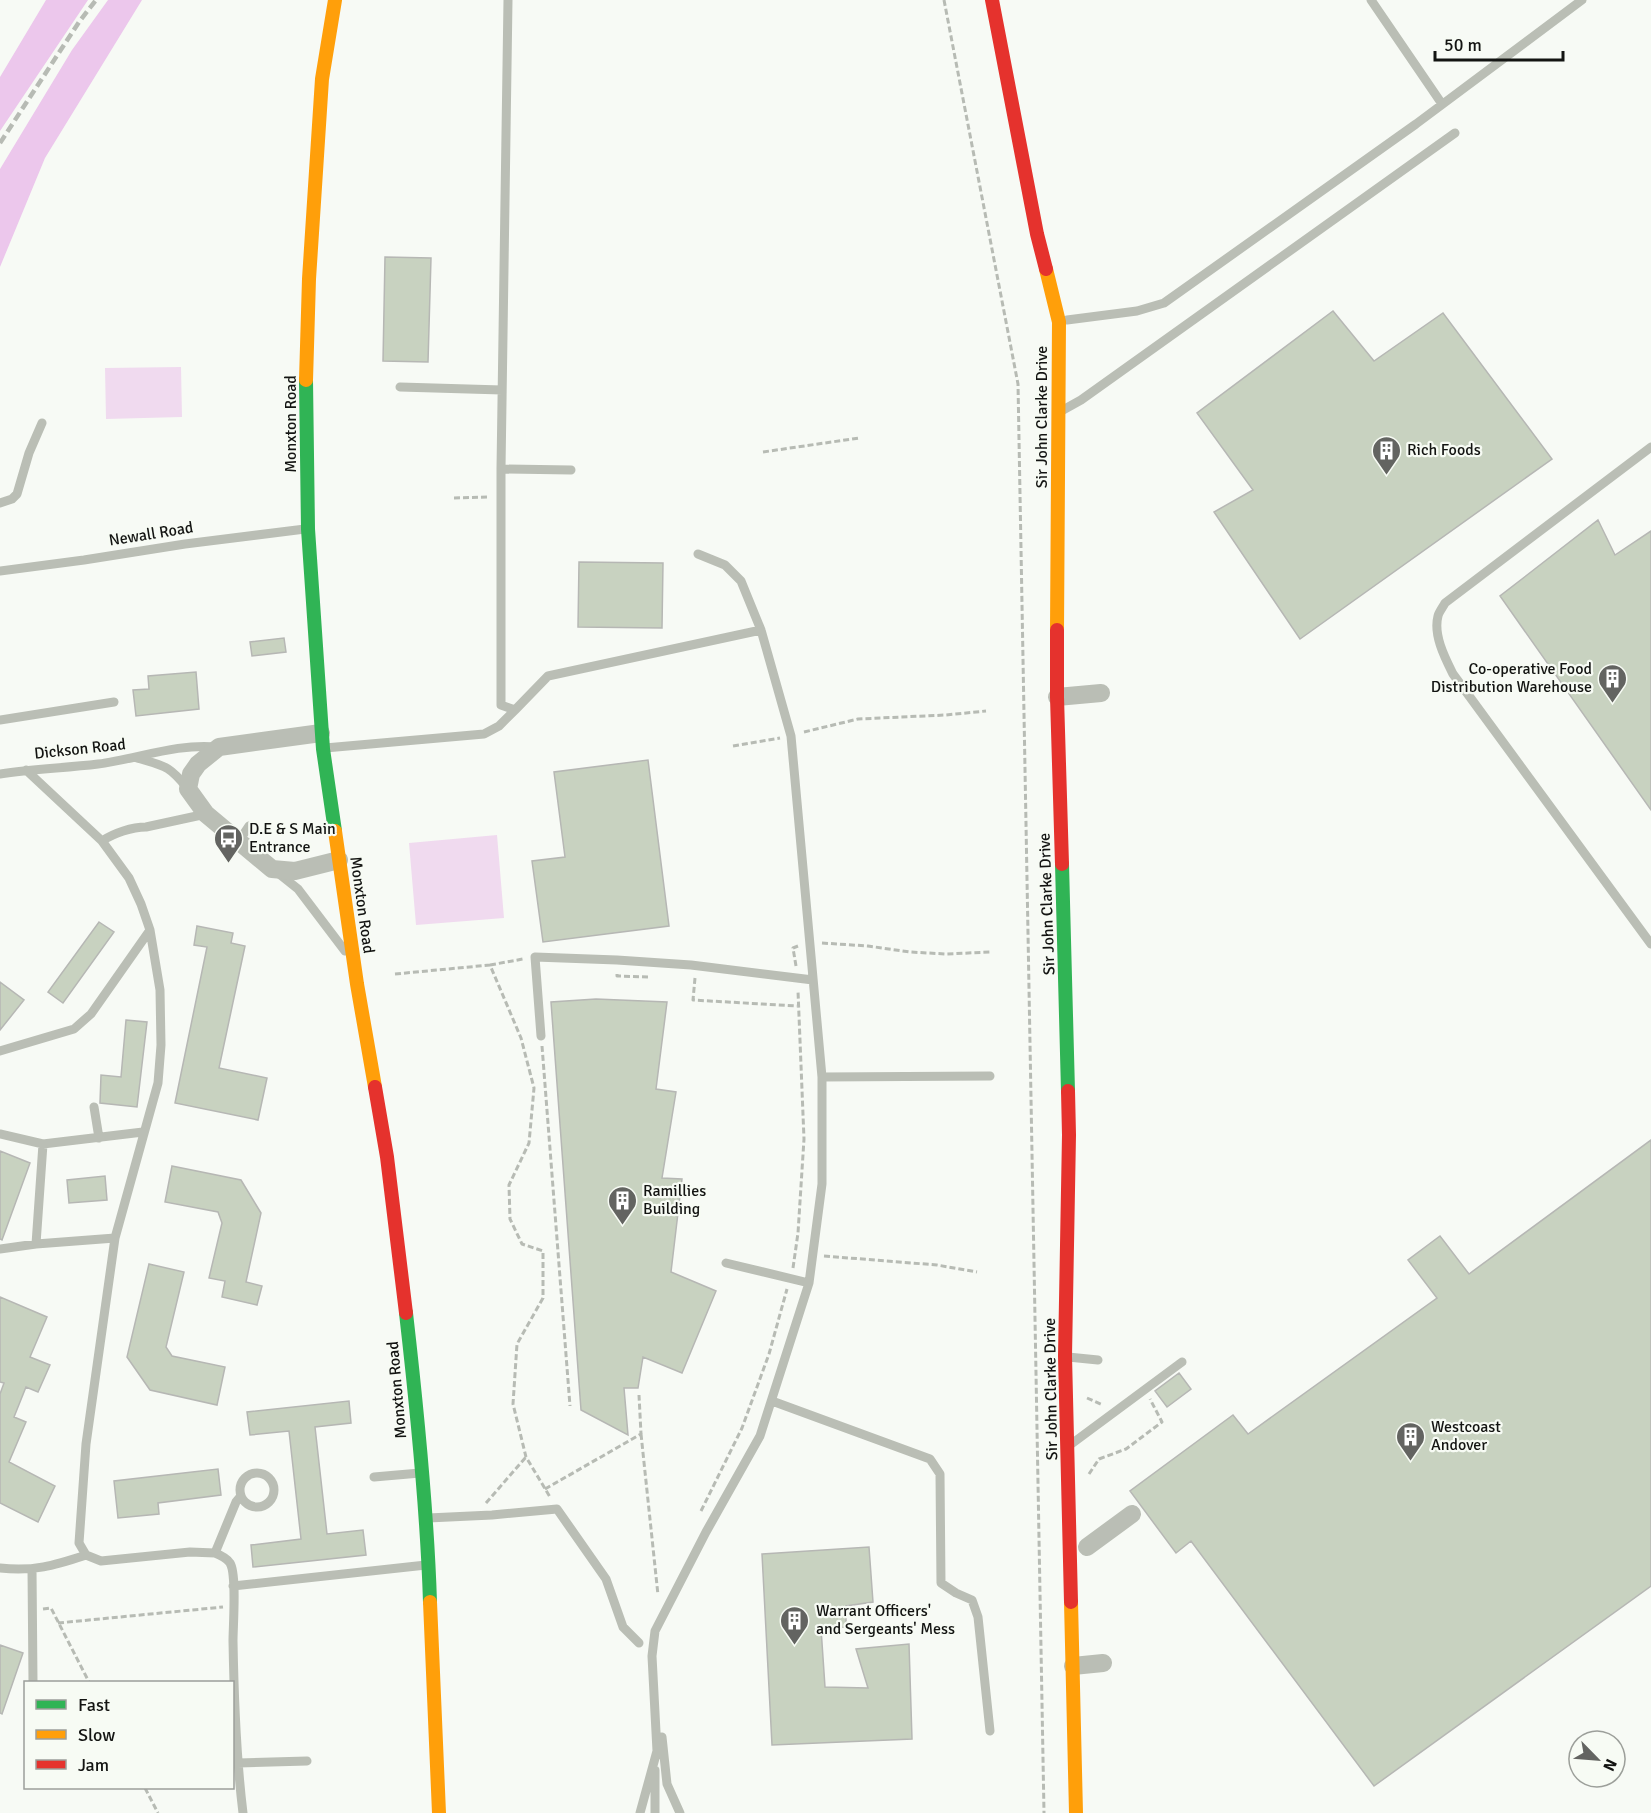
<svg xmlns="http://www.w3.org/2000/svg" width="1651" height="1813" font-family="Signika,sans-serif">
<style>
.green{fill:#f0daef}
.forest{fill:#ecc7ec}
.building{fill:#c8d2c0;stroke:#b6b7b4;stroke-width:1.5}
.lines{fill:none;stroke-linecap:round;stroke-linejoin:round}
.path{stroke:#b7bbb4;stroke-width:3;stroke-dasharray:6 3;stroke-linecap:butt}
.lane{stroke:#babeb5;stroke-width:9}
.street{stroke:#babeb5;stroke-width:18}
.fast{stroke:#30b455;stroke-width:14}
.slow{stroke:#ff9f0a;stroke-width:14}
.jam{stroke:#e5322d;stroke-width:14}
.rail{stroke:#b7bbb4;stroke-width:4.5;stroke-dasharray:9 4.5;stroke-linecap:butt}
.labels{text-anchor:middle;dominant-baseline:central;stroke-width:4.5;stroke-linejoin:round;paint-order:stroke}
.street-label{font-size:16px;fill:#131412;stroke:#f7fbf4}
.poi-label{font-size:16px;fill:#131412;stroke:#f7fbf4;text-anchor:start}
</style>
<rect width="100%" height="100%" fill="#f7faf5"/>
<path class="green" d="M181 367 182 417 106 419 105 368Z
M497 835 504 918 416 925 409 843Z"/>
<path class="forest" d="M46 0H88L0 131V77Z
M108 0H142L45 158 0 267V169L72 50Z"/>
<path class="building" d="M385 257 431 258 428 362 383 361Z
M1333 311 1374 361 1443 313 1552 459 1300 639 1214 512 1253 490 1197 413Z
M1598 520 1615 555 1651 531V810L1500 596Z
M579 562 663 563 662 628 578 627Z
M284 638 286 652 252 656 250 642Z
M196 672 199 709 136 716 133 690 149 689 148 676Z
M648 760 669 926 543 942 532 861 565 857 554 772Z
M99 922 114 932 63 1003 48 992Z
M197 926 233 933 231 943 245 946 219 1068 267 1078 258 1120 175 1103 207 947 194 945Z
M0 982 24 1000 0 1030Z
M596 999 667 1002 656 1089 676 1092 662 1178 682 1179 671 1272 716 1291 682 1373 643 1357 638 1388H624L628 1435 581 1410 551 1002Z
M126 1020 147 1022 137 1107 100 1103 101 1075 121 1077Z
M1651 1140V1586L1374 1786 1191 1541 1176 1553 1130 1491 1233 1415 1248 1434 1437 1298 1408 1260 1440 1236 1469 1274Z
M0 1151 30 1163 2 1240 0 1239Z
M172 1166 241 1180 261 1213 246 1282 262 1286 257 1305 222 1297 225 1281 209 1278 222 1223 218 1212 165 1202Z
M105 1176 107 1200 69 1203 67 1180Z
M149 1264 184 1272 166 1347 172 1356 225 1367 217 1405 150 1390 127 1357Z
M0 1297 47 1317 30 1357 50 1365 38 1392 26 1387 14 1417 26 1422 9 1462 55 1486 38 1522 0 1503V1394L4 1383 0 1382Z
M1179 1373 1191 1389 1167 1407 1155 1391Z
M349 1401 351 1423 315 1427 327 1534 363 1530 366 1555 253 1567 251 1545 301 1539 289 1431 250 1435 247 1412Z
M218 1469 221 1495 158 1503 159 1514 118 1518 114 1481Z
M869 1547 873 1602 846 1606V1627L821 1628 825 1687 868 1688 856 1649 909 1644 912 1739 772 1745 762 1554Z
M0 1645 23 1653 2 1714 0 1713Z"/>
<g class="lines">
<path class="path" d="M944 0 1018 384 1044 1813
M763 452 859 438
M454 498 488 497
M804 732 858 719 946 715 986 711
M733 746 780 738
M822 943 868 946 910 952 946 954 991 952
M490 965 523 959
M796 966 793 948 798 946
M395 974 490 965 521 1038 534 1088 529 1143 509 1185 510 1219 522 1244 543 1251V1298L517 1344 513 1404 526 1457 550 1497
M617 974V976L650 977
M695 978 693 1000 797 1006
M542 1046 570 1406
M824 1256 937 1265 977 1272
M793 1268 798 1233 804 1139 798 991
M1087 1398 1103 1405
M641 1434 658 1595
M1089 1474 1099 1459 1126 1449 1162 1422 1150 1399
M545 1489 641 1434 639 1395
M486 1503 526 1457
M701 1511 742 1428 769 1354 787 1289
M43 1609 51 1608 89 1682
M58 1623 223 1607
M145 1788 158 1813"/>
<path class="lane" d="M1371 0 1442 104
M1067 320 1137 311 1164 303 1416 124 1582 0
M400 387 502 390
M1063 410 1081 400 1455 133
M1651 447 1445 603C1443 607 1439 612 1438 616 1433 635 1445 658 1453 674L1651 944
M501 469 508 0
M571 470 501 469V705L515 710 548 676 761 630 791 736 822 1077V1184L809 1283 760 1436 706 1532 655 1631 652 1656 657 1751 640 1813
M0 503 12 499 17 494 29 453 42 423
M698 554 725 565 741 581 761 630
M0 571 84 560 185 544 305 529
M0 720 114 702
M325 748 484 734 499 726 515 710
M137 758C164 766 169 765 187 788
M26 770 102 841 129 878 141 904 150 930 160 990 161 1045 158 1083 115 1238 86 1444 79 1543 86 1555 101 1561 190 1552 215 1553
M0 774C32 769 65 768 98 764 137 759 177 743 217 747
M102 841C114 833 132 827 146 827L206 814
M239 841 249 826
M278 873 298 889 345 951
M541 1036 535 957 617 960 691 965 813 980
M0 1051 74 1029 91 1014 150 930
M822 1077 990 1076
M94 1107 99 1138
M0 1134 43 1144 143 1132
M36 1244 43 1144
M0 1249 36 1244 115 1238
M726 1263 809 1283
M1068 1357 1098 1360
M772 1401 930 1459 940 1474 941 1583 956 1593 972 1600 978 1617 990 1731
M1070 1445 1182 1362
M240 1490a17 17 0 1 1 34 0a17 17 0 1 1-34 0Z
M374 1477 420 1473
M241 1496 236 1502 215 1553C220 1555 227 1558 230 1563 237 1574 233 1626 233 1641 234 1698 236 1756 243 1813
M428 1518 492 1515 557 1509 606 1579 623 1627 639 1643
M0 1568C34 1572 55 1565 86 1555
M32 1569 33 1682
M233 1586 426 1565
M662 1737 667 1784 680 1813
M238 1763 307 1761
M655 1770V1813"/>
<path class="street" d="M1057 697 1101 693
M321 733 219 747 198 764 191 774 188 789 206 814 272 869 295 871 339 860
M1087 1547 1132 1514
M1073 1666 1103 1663"/>
<path class="fast" d="M306 380 308 529 323 749 335 831
M1062 864 1068 1091
M406 1313C417 1409 427 1506 430 1602"/>
<path class="slow" d="M1046 269 1059 322 1057 630
M306 380 309 279 322 79 335 0
M335 831 357 984 375 1087
M430 1602 439 1813
M1071 1602 1076 1813"/>
<path class="jam" d="M992 0 1037 234 1046 269
M1057 630V697L1062 864
M375 1087 387 1157 406 1313
M1068 1091 1069 1135 1065 1356 1071 1602"/>
<path class="rail" d="M0 143 79 22 96 0"/>
</g>
<defs>
<symbol id="building-pin" viewBox="-11 -11 22 30"><path d="M0 17L-7.5 6A9.5 9.5 0 1 1 7.5 6Z" fill="#636461" stroke="#f7fbf4"/><path d="M-4-6H4V6H1V3H-1V6H-4ZM-2.5-4.3h1.7v1.8h-1.7ZM.8-4.3h1.7v1.8H.8ZM-2.5-1h1.7V.8h-1.7ZM.8-1h1.7V.8H.8Z" fill="#fff"/></symbol>
<symbol id="bus-pin" viewBox="-11 -11 22 30"><path d="M0 17L-7.5 6A9.5 9.5 0 1 1 7.5 6Z" fill="#636461" stroke="#f7fbf4"/><path d="M-5-6H5V4H4V6H2V4H-2V6H-4V4H-5ZM-3.5-4V0h7V-4ZM-3.5 1.2v1.5H-2V1.2ZM2 1.2v1.5H3.5V1.2Z" fill="#fff"/></symbol>
</defs>
<g fill-rule="evenodd">
<use href="#building-pin" x="1370" y="434" width="33" height="45"/>
<use href="#building-pin" x="1596" y="662" width="33" height="45"/>
<use href="#bus-pin" x="212" y="822" width="33" height="45"/>
<use href="#building-pin" x="606" y="1184" width="33" height="45"/>
<use href="#building-pin" x="1394" y="1420" width="33" height="45"/>
<use href="#building-pin" x="778" y="1604" width="33" height="45"/>
</g>
<g class="labels">
<g class="street-label">
<text transform="translate(1042 417) rotate(-90)">Sir John Clarke Drive</text>
<text transform="translate(291 424) rotate(-90)">Monxton Road</text>
<text transform="translate(151 534) rotate(-9)">Newall Road</text>
<text transform="translate(80 749) rotate(-6)">Dickson Road</text>
<text transform="translate(1047 904) rotate(-92)">Sir John Clarke Drive</text>
<text transform="translate(362 905) rotate(82)">Monxton Road</text>
<text transform="translate(1051 1389) rotate(-91)">Sir John Clarke Drive</text>
<text transform="translate(397 1390) rotate(-95)">Monxton Road</text>
</g>
<g class="poi-label">
<text x="1407" y="450">Rich Foods</text>
<text x="1592" y="669" text-anchor="end">Co-operative Food<tspan x="1592" dy="18">Distribution Warehouse</tspan></text>
<text x="249" y="829">D.E &amp; S Main<tspan x="249" dy="18">Entrance</tspan></text>
<text x="643" y="1191">Ramillies<tspan x="643" dy="18">Building</tspan></text>
<text x="1431" y="1427">Westcoast<tspan x="1431" dy="18">Andover</tspan></text>
<text x="816" y="1611">Warrant Officers'<tspan x="816" dy="18">and Sergeants' Mess</tspan></text>
</g>
</g>
<rect x="24" y="1681" width="210" height="108" fill="#f7fbf4" stroke="#9c9f9a" stroke-width="1.5"/>
<rect x="36" y="1700" width="30" height="9" fill="#30b455" stroke="#9c9f9a" stroke-width="1.5"/>
<text x="78" y="1711" font-size="18" fill="#131412">Fast</text>
<rect x="36" y="1730" width="30" height="9" fill="#ff9f0a" stroke="#9c9f9a" stroke-width="1.5"/>
<text x="78" y="1741" font-size="18" fill="#131412">Slow</text>
<rect x="36" y="1760" width="30" height="9" fill="#e5322d" stroke="#9c9f9a" stroke-width="1.5"/>
<text x="78" y="1771" font-size="18" fill="#131412">Jam</text>
<g transform="translate(1597 1759) rotate(115)"><circle r="28" fill="#f7fbf4" stroke="#9c9f9a" stroke-width="1.5"/>
<path d="M0-4.5L10 22L0 15L-10 22Z" fill="#636461"/>
<text y="-9" font-size="16" font-weight="bold" text-anchor="middle" fill="#131412">N</text>
</g>
<path d="M1435 51v9h128v-9" fill="none" stroke="#131412" stroke-width="3"/>
<text x="1444" y="51" font-size="18" fill="#131412" stroke="#f7fbf4" stroke-width="4.5" paint-order="stroke">50 m</text>
</svg>
